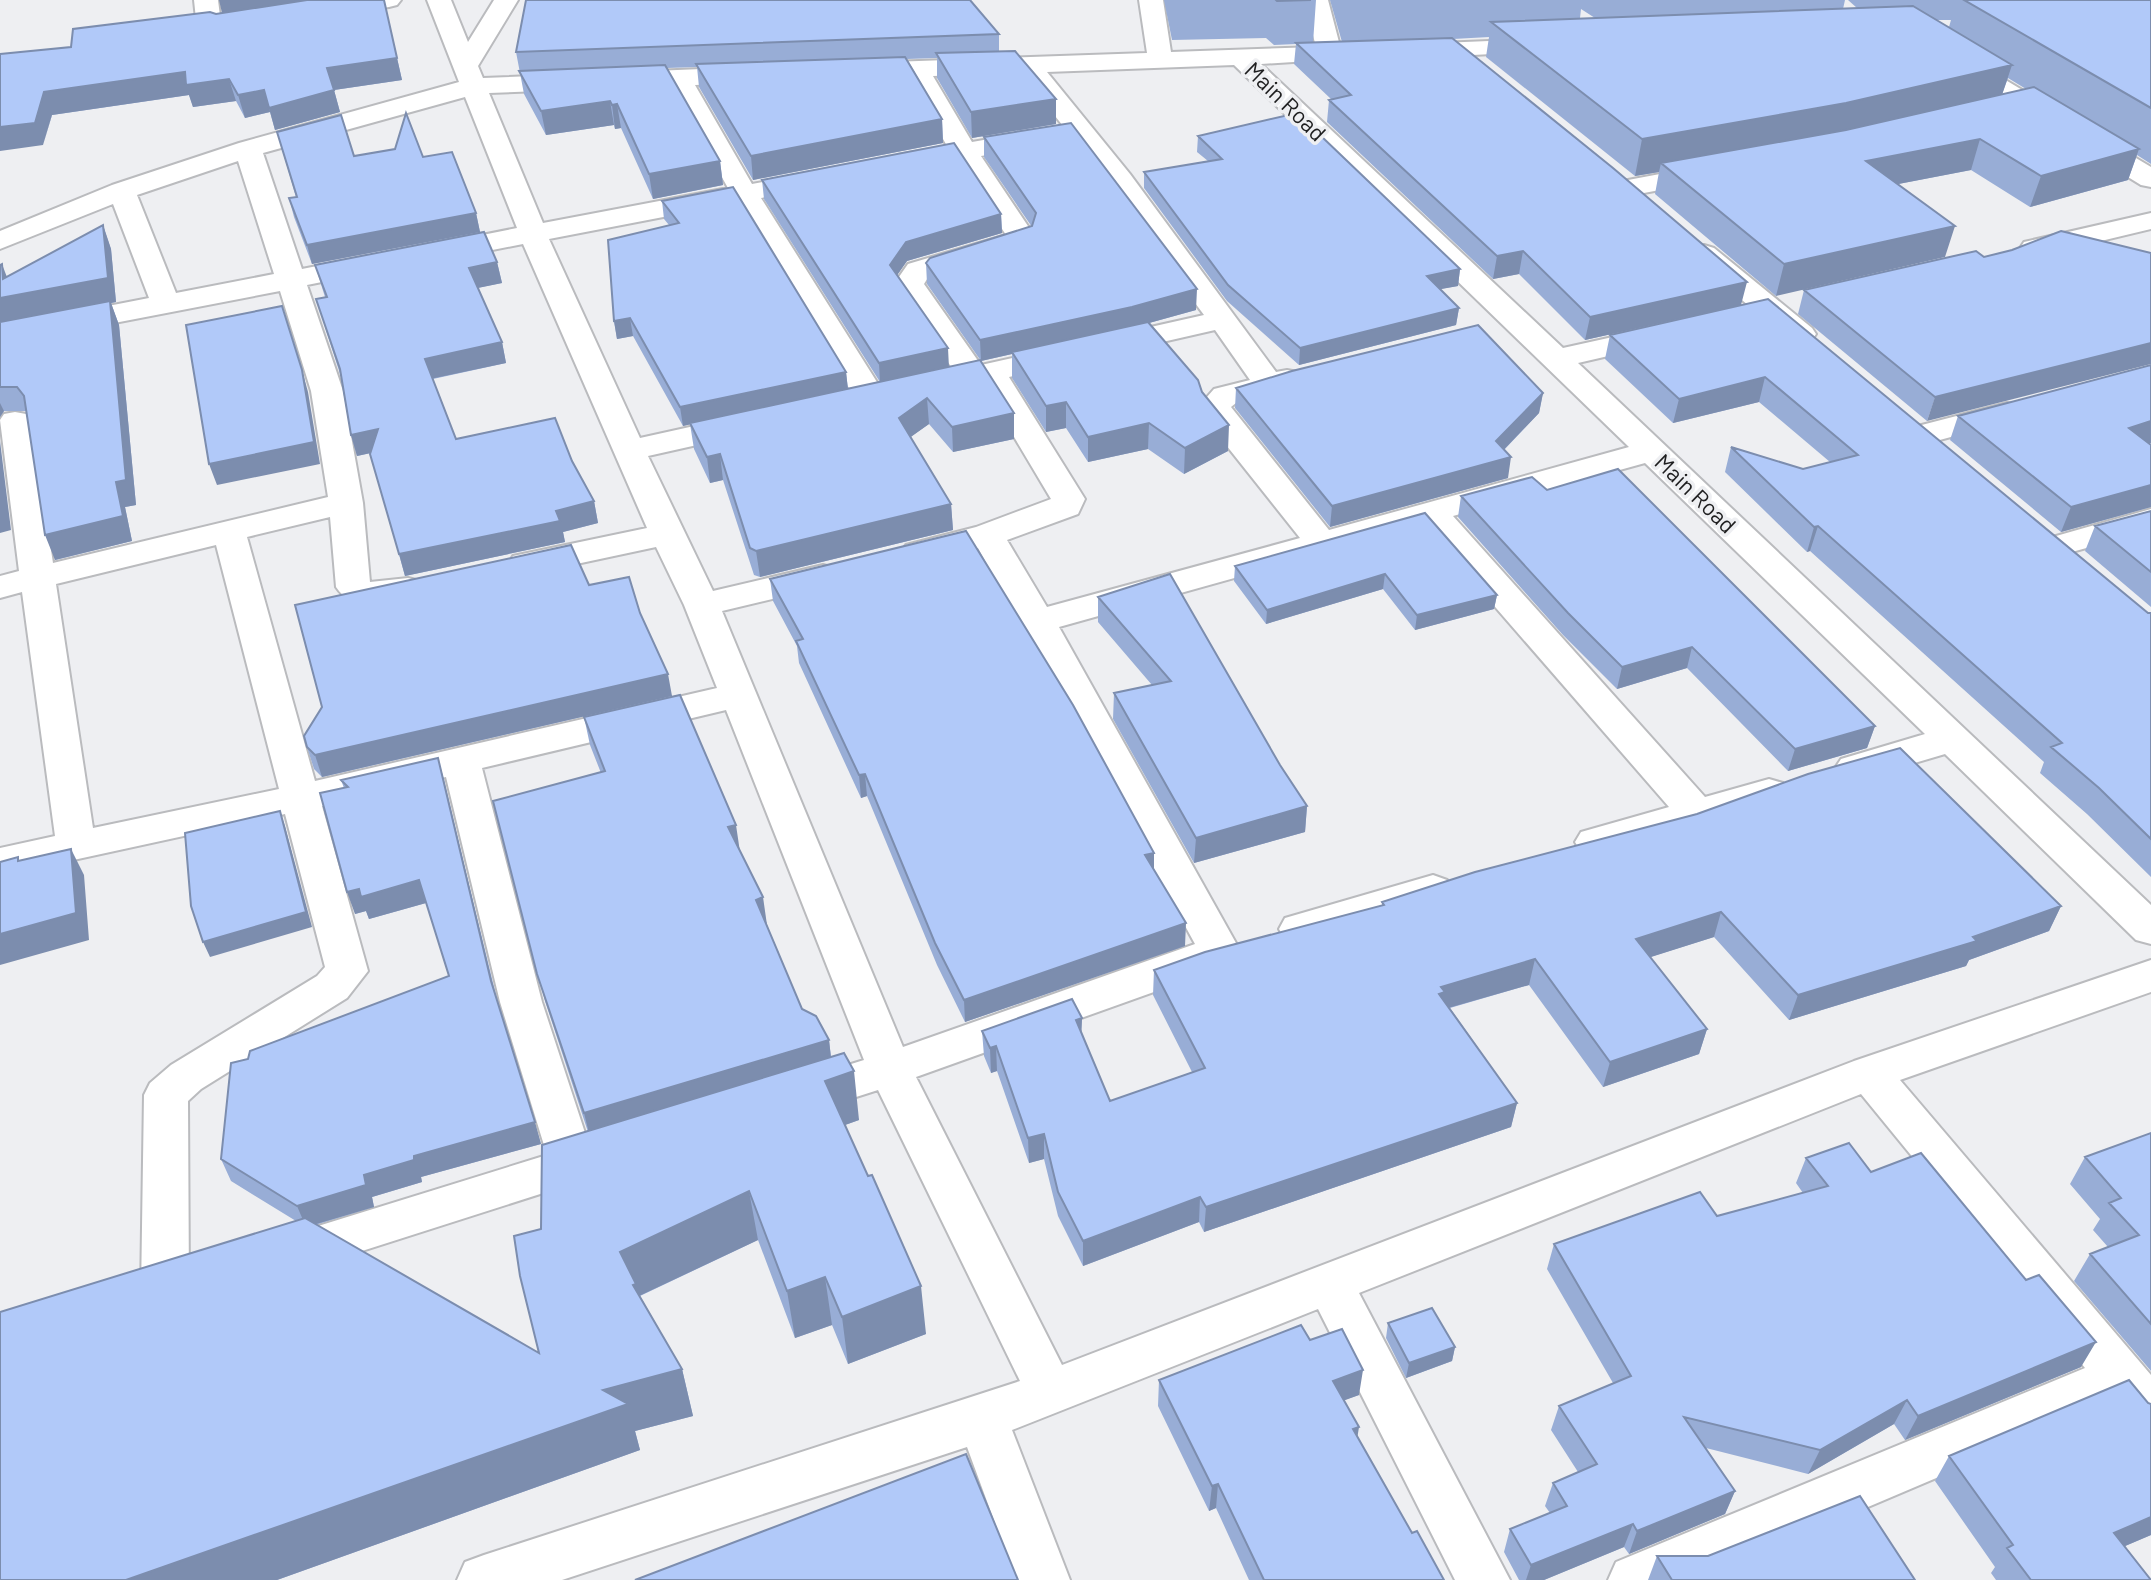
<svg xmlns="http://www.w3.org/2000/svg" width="2151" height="1580" font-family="Barlow,sans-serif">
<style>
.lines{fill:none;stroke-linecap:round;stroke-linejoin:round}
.minor-casing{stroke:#babbbe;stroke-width:4}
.minor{fill:#fff;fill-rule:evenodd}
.wall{fill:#98add6;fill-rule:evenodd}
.shaded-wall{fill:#7c8dae}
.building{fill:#b1c9f9;stroke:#7c8dae;stroke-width:2}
.labels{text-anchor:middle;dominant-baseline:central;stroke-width:7;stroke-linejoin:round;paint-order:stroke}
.street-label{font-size:23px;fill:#1e1e1f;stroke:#eeeff2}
</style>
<rect width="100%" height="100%" fill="#eeeff2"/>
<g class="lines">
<defs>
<path id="minor" d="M194 0H218L220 16C233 21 246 14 260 17L263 22 260 27C240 32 210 39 196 19Z
M343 0H401L397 5 389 7 331 16 323 14 319 9 323 4Z
M427 0H451L468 42 494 0H518L478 66 483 78 750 67 759 70 763 75 759 80 750 83 695 85 752 184 814 172 824 174 828 180 824 186 761 198 887 398 882 405 871 407 860 405 855 398 736 203 549 239 640 438 744 415 755 418 760 425 755 432 648 456 713 591 823 565 835 568 840 576 835 584 722 611 903 1047 1195 944 978 548 918 562 906 559 901 552 906 545 976 527 1051 499 982 383 936 393 925 391 921 384 925 377 954 371 894 284 908 264 1006 235 957 160 907 169 898 167 894 161 898 155 947 146 908 77 853 76 849 71 853 66 862 63 1147 53 1139 0H1163L1171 52 1316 47 1304 0H1328L1340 46 1357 48 1360 53 1357 58 1261 64 1563 348 1658 327 1669 330 1673 336 1669 342 1578 363 2151 905V944L2136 940 1945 754 1854 781 1841 777 1835 768 1841 759 1925 734 1645 463 1453 516 1705 797 1769 779 1783 783 1788 792 1783 801 1595 856 1581 852 1575 842 1581 832 1669 807 1424 525 1059 627 1241 952 1235 963 916 1077 1062 1365 1854 1061 2151 960V992L1900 1080 2151 1375V1435L2133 1428 2113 1403 1696 1580H1608L1616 1562 2085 1368 1861 1094 1359 1293 1510 1580H1455L1318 1309 1012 1430 1070 1580H1016L967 1447 562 1580H457L465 1562 484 1555 1020 1381 878 1090 806 1113 790 1107 784 1095 790 1083 864 1060 726 710 482 768 542 1002 588 1142 606 1147 613 1160 606 1173 290 1274 273 1268 266 1254 273 1240 547 1155 500 1002 446 777 322 806 368 971 347 998 201 1089 188 1101 189 1293 182 1308 165 1314 148 1308 141 1293 144 1095 150 1083 171 1065 317 976 325 967 285 814 0 876V848L55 836 22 592 0 598V576L19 571 0 420 4 414 15 412 26 414 31 421 53 563 328 497 311 391 280 291 0 345V327L149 298 113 204 0 249V231L112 185 239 143 459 82ZM1234 65 1629 447 1329 530 1231 407 1236 403 1298 386 1302 379 1298 372 1287 370 1276 372 1130 174 1047 72ZM1021 73 1063 126 972 142 933 76ZM670 86 728 188 543 223 489 93ZM465 97 517 228 427 246 423 252 427 258 437 261 523 244 647 528 513 556 508 564 513 572 525 575 656 547 684 605 717 688 315 781 247 537 330 517 336 587C354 615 394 604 420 597L425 589 420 581 408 578 370 582 363 503 343 391 307 285 377 271 381 265 377 259 367 256 302 269 263 153ZM1074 140 1204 315 981 365 924 284 929 276 1030 246 1034 235 981 156ZM238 161 274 274 176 293 137 195ZM1215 330 1250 380 1214 389 1199 406 1203 416 1300 538 1047 607 1007 540 1078 514 1085 499 1009 377ZM216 545 279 789 93 828 56 584Z
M1540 39 1549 41 1552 46 1549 51 1415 58 1406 56 1403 51 1406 46 1415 44Z
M1958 55 1967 57 2151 167V187L2141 185 1949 67 1946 62 1949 57Z
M1708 165 1718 167 1722 173 1718 179 1628 196 1618 194 1614 188 1618 182 1628 180Z
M2151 213V229L2034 257 2024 254 2020 248 2024 242Z
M1704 245 1714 248 1812 328 1816 334 1812 340 1801 343 1790 340 1694 260 1690 254 1694 248Z
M2007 403 2018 405 2023 412 2018 419 1921 445 1910 442 1905 435 1910 428Z
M2151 509V530L2054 557 2042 554 2037 547 2042 540Z
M1433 875 1447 880 1453 890 1447 900 1300 944 1285 940 1279 929 1285 918Z"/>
</defs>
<use href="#minor" class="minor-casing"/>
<use href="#minor" class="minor"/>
</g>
<path class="wall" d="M384 0 402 80 334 90 340 112 275 130 270 112 245 118 236 101 193 107 189 95 52 115 43 145 71 47 216 14Z
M1164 0H1316L1313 43 1342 42 1330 0H1845L1843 9 1857 8 1848 0H2151V164L2137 155 2128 180 2030 207 1971 170 1898 184 1776 296 1655 194 1659 172 1635 176 1486 57 1489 37 1453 39 1741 305 1585 340 1519 274 1493 279 1327 122 1329 100 1331 99 1294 64 1296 44 1274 45 1266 38 1172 40ZM1581 9 1595 18H1580ZM1936 20H1951L1949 27ZM2008 78 2026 89 2002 94Z
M999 34V51L1056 99V124L972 138 937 78V58L907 59 942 119 943 143 753 180 699 87 697 67 667 68 720 161 723 185 653 199 621 128 615 129 614 125 546 135 524 94 516 52Z
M277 132 354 156 423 157 476 213 480 232 312 264 294 217 289 198 296 197Z
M1198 136 1460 269 1458 286 1440 289 1459 308 1456 325 1299 365 1227 301 1144 188V172L1208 161 1197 152Z
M984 137 1196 310 1149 323 1202 392 1228 451 1184 474 1148 449 1088 462 1066 428 1046 432 1012 378V354L981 361 927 284 926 263 1032 227 984 157Z
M762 180 1001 214 1002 233 907 261 897 275 949 367 1014 439 953 452 929 424 910 437 951 504 953 530 760 577 754 575 723 480 710 483 694 449 690 424 683 426 633 336 617 339 614 321 669 225 664 219 662 201 846 372 848 389 880 382 764 199Z
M103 225 111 249 116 302 111 303 119 325 136 505 125 507 132 541 55 560 26 411H4L0 417V265L7 277Z
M1984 257 1927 421 1798 314 1804 290Z
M497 262 502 283 477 288 502 342 506 363 433 379 456 439 572 461 594 501 598 523 563 532 565 542 405 576 371 453 357 456 351 435 341 377 316 299 325 297 315 265Z
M1768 299 2148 613H2151V877L2087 814 2040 773 2044 762 1810 551 1807 552 1725 472 1731 447 1803 469 1830 462 1759 402 1673 423 1605 359 1610 335Z
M2151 365V443H2149L2151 445V507L2061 532 1950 440 1958 416Z
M1236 388 1543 393 1539 413 1504 450 1508 478 1330 527 1235 408Z
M1547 490 1875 726 1867 748 1788 771 1687 668 1617 689 1563 635 1458 517 1461 496Z
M2151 511V607L2085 551 2095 526Z
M1425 513 1497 595 1494 609 1415 630 1383 589 1266 624 1234 581 1235 566Z
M770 579 1154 871 1185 946 965 1022 937 965 867 796 861 798 799 663 797 646 773 601Z
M589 585 672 696 322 777 314 769 307 747Z
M1098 597 1280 765 1307 806 1305 832 1194 863 1113 719 1114 693 1152 685 1098 622Z
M584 717 740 852 767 925 802 1009 829 1040 831 1057 859 1120 845 1125 926 1334 848 1364 832 1325 795 1338 758 1240 640 1296 682 1369 693 1416 635 1431 640 1450 277 1580H0L296 1221 231 1181 221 1159 248 1059 449 976 426 903 369 919 366 911 355 914 344 788 341 780 438 758 496 995 541 1144 421 1177 422 1182 372 1197 374 1207 315 1225 539 1353 541 1229 588 1132 545 1001 493 801 601 773 590 745Z
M1382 902 2061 906 2049 931 1969 960 1966 966 1789 1020 1714 937 1650 957 1707 1029 1699 1054 1603 1087 1529 985 1450 1008 1517 1103 1511 1127 1204 1232 1199 1222 1083 1266 1058 1216 1044 1159 1029 1163 997 1071 991 1073 984 1056 982 1031 1082 1018 1081 1032 1110 1101 1192 1072 1153 995 1154 970 1382 906Z
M2151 1133V1371L2074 1281 2090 1254 2108 1247 2093 1230 2100 1219 2070 1184 2085 1157Z
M1806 1158 1871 1172 2081 1367 1905 1440 1894 1424 1808 1474 1706 1448 1735 1491 1725 1514 1629 1554 1624 1547 1544 1580H1519L1504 1552 1510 1529 1550 1513 1545 1506 1553 1483 1578 1472 1551 1430 1559 1406 1613 1383 1547 1269 1554 1244 1717 1216 1803 1193 1796 1183Z
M1388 1323 1455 1347 1452 1361 1406 1378 1386 1338Z
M1310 1340 1359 1395 1344 1400 1357 1437 1412 1533 1444 1580H1249L1216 1508 1209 1511 1158 1406 1159 1380Z
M1949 1456 2151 1535 2125 1546 2151 1580H1996L1991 1573 1995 1567 1935 1481Z
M1657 1556 1915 1580H1648Z"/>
<path class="shaded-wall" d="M219 0H323L222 13Z
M397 58 402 80 334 90 340 112 275 130 269 108 327 68Z
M2012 65 2000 101 1836 139 1661 163 1659 172 1635 176 1642 139Z
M185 72 229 79 236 101 193 107 189 95 52 115 43 145 0 151V127L44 92Z
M264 90 270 112 245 118 238 95Z
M1056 99V124L972 138 971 112Z
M610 101 614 125 546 135 541 111Z
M617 104 621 128 615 129 612 105Z
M942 119 943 143 753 180 751 156Z
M1980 139 1971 170 1857 192 1866 161Z
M2139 149 2128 180 2030 207 2041 176Z
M720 161 723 185 653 199 649 174Z
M476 213 480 232 312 264 307 245Z
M1001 214 1002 233 907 261 891 284 890 265 906 242Z
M103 225 111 249 116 302 111 303 119 325 136 505 125 507 132 541 55 560 45 535 123 516 0 324V298L3 279 2 264 11 288Z
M1955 226 1945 257 1776 296 1784 264Z
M1523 251 1519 274 1493 279 1497 256Z
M497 262 502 283 473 289 469 268Z
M1460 269 1458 286 1425 292 1427 276Z
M1747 282 1741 305 1585 340 1590 317Z
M1197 289 1196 310 1131 328 1012 352V354L981 361 980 340Z
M1459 308 1456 325 1299 365 1300 348Z
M630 318 633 336 617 339 614 321Z
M502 342 506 363 430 379 425 359Z
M2151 343V364L1927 421 1935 397Z
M948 348 949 368 880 383 879 363Z
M302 370 308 392 320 464 217 485 209 464Z
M846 372 848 390 683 426 680 407Z
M1765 377 1759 402 1673 423 1679 399Z
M1543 393 1539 413 1492 462 1496 441Z
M927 398 929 424 901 444 899 418Z
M1066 402V428L1046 432V406Z
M0 403 4 411 0 417Z
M1014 413V439L953 452 952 427Z
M2151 421V443L2119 452 2129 428Z
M1149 423 1148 449 1088 462V437Z
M1229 425 1228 451 1184 474 1185 448Z
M378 429 384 450 357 456 351 435Z
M0 441 11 530 0 533Z
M720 454 723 480 710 483 707 457Z
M1511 457 1508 478 1330 527 1332 506Z
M2151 485V507L2061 532 2071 507Z
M594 501 598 523 563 532 565 542 405 576 399 554Z
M951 504 953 530 760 577 756 551Z
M1818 526 1810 551 1807 552 1814 527Z
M1385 574 1383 589 1266 624 1267 610Z
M1497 595 1494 609 1415 630 1417 615Z
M1692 647 1687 668 1617 689 1622 667Z
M668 674 672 696 322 777 315 755Z
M1875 726 1867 748 1788 771 1795 749Z
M438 758 444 780 497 1003 491 981Z
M865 774 867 796 861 798 859 775Z
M1307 806 1305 832 1194 863 1196 838Z
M280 811 285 826 312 927 210 957 203 942Z
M736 825 740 852 728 827Z
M71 849 84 875 89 940 0 965V934Z
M1154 853V875L1145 855Z
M419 880 426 903 369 919 366 911 355 914 347 892 359 889Z
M763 897 767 925 756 900Z
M2061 906 2049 931 1969 960 1966 966 1789 1020 1798 995 1973 937Z
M1721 912 1714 937 1629 964 1636 939Z
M1186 923 1185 946 965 1022 964 1000Z
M1535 959 1529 985 1441 1010 1435 1019 1441 987Z
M1082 1018 1081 1043 1076 1020Z
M1707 1029 1699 1054 1603 1087 1610 1062Z
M829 1040 832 1067 591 1141 584 1113Z
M996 1046 997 1071 991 1073 990 1048Z
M854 1071 859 1120 831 1130 825 1081Z
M1517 1103 1511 1127 1204 1232 1206 1207Z
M535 1122 541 1144 421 1177 422 1182 372 1197 374 1207 306 1227 297 1206 364 1175 414 1156Z
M1044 1134V1159L1029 1163 1028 1138Z
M749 1191 758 1240 639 1296 648 1331 620 1252Z
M1200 1197 1199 1222 1083 1266V1241Z
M825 1277 832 1325 795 1338 787 1291Z
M921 1286 926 1334 848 1364 842 1317Z
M2096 1342 2081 1367 1905 1440 1918 1416Z
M1455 1347 1452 1361 1406 1378 1409 1363Z
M682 1369 693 1416 635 1431 640 1450 277 1580H126L603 1390Z
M1363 1370 1359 1395 1329 1406 1333 1381Z
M1907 1400 1894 1424 1808 1474 1820 1450Z
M1359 1427 1355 1452 1353 1429Z
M1218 1484 1216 1508 1209 1511 1212 1486Z
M1735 1491 1725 1514 1629 1554 1637 1531Z
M2151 1517V1535L2097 1558 2114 1533Z
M1633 1524 1624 1547 1544 1580H1526L1531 1565Z"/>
<path class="building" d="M307 0H384L397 58 327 68 334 90 269 108 264 90 238 95 229 79 186 85 185 72 44 92 35 123 0 127V54L71 47 73 29 210 12 216 14Z
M526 0H970L999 34 516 52Z
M1276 0H1311L1277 1Z
M1964 0H2151V108Z
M1913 6 2012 65 1846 103 1642 139 1491 22Z
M1452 38 1613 168 1747 282 1590 317 1523 251 1497 256 1329 100 1351 95 1296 43Z
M1015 51 1056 99 971 112 936 53Z
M905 57 942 119 751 156 696 64Z
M665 65 720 161 649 174 617 104 612 105 610 101 541 111 519 71Z
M2034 87 2139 149 2041 176 1980 139 1866 161 1955 226 1784 264 1661 163 1846 130Z
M406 113 423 157 452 152 476 213 307 245 289 198 297 197 277 132 341 115 354 156 395 149Z
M1297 113 1460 269 1427 276 1459 308 1300 348 1228 285 1144 172 1222 159 1198 136Z
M1071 123 1197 289 1132 307 980 340 926 263 930 258 1032 226 1036 213 984 137Z
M954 143 1001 214 906 242 890 265 948 348 879 363 762 180Z
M733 187 846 372 680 407 630 318 614 321 608 240 679 223 662 201Z
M103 225 108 278 0 298V265L2 264 3 279Z
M2061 231 2151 253V343L1935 397 1804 290 1976 251 1984 257 2012 250Z
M484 232 497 262 469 268 502 342 425 359 456 439 555 418 572 461 594 501 556 511 560 521 399 554 370 454 378 429 351 435 340 369 316 299 327 297 315 265Z
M1768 299 2148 613H2151V839L2099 788 2051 747 2062 743 1818 526 1814 527 1731 447 1803 469 1858 455 1765 377 1679 399 1610 335Z
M110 301 126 480 116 482 123 516 45 535 24 396 17 387H0V322Z
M282 306 302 370 314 442 209 464 186 325Z
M1148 322 1198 380 1202 392 1229 425 1185 448 1149 423 1088 437 1066 402 1046 406 1012 352Z
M1478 325 1543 393 1496 441 1511 457 1332 506 1236 388 1292 371Z
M980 360 1014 413 952 427 927 398 899 418 951 504 756 551 750 548 720 454 707 457 690 423Z
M2151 365V421L2129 428 2151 445V485L2071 507 1958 416Z
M1618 469 1875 726 1795 749 1692 647 1622 667 1568 613 1461 496 1532 477 1547 490Z
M2151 511V572L2095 526Z
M1425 513 1497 595 1417 615 1385 574 1267 610 1235 566Z
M966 531 1073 705 1154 853 1145 855 1186 923 964 1000 935 943 865 774 859 775 796 641 803 639 770 579Z
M571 545 589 585 629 577 640 613 668 674 315 755 307 747 304 736 322 707 295 605Z
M1170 574 1280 765 1307 806 1196 838 1114 693 1171 681 1098 597Z
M680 695 736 825 728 827 763 897 756 900 802 1009 816 1016 829 1040 584 1113 537 974 493 801 605 771 584 717Z
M1900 748 2061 906 1973 937 1977 941 1798 995 1721 912 1636 939 1707 1029 1610 1062 1535 959 1441 987 1445 992 1439 994 1517 1103 1206 1207 1200 1197 1083 1241 1058 1192 1044 1134 1028 1138 996 1046 990 1048 982 1031 1072 999 1082 1018 1076 1020 1110 1101 1205 1068 1154 970 1205 952 1384 905 1382 902 1475 872 1697 814 1808 774Z
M438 758 491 981 535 1122 414 1156V1160L364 1175 366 1185 297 1206 221 1159 231 1063 248 1059 250 1051 449 976 419 880 361 897 359 889 347 892 320 793 348 787 341 780Z
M280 811 306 912 203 942 191 906 185 833Z
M71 849 76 913 0 934V862L18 857V861Z
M844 1053 854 1071 825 1081 868 1176 872 1175 921 1286 842 1317 825 1277 787 1291 749 1191 620 1252 636 1284 633 1285 682 1369 603 1390 628 1404 126 1580H0V1312L305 1218 539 1353 520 1276 514 1236 541 1229 542 1145Z
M2151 1133V1324L2090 1254 2139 1235 2109 1203 2121 1198 2085 1157Z
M1849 1143 1871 1172 1921 1153 2026 1280 2039 1275 2096 1342 1918 1416 1907 1400 1820 1450 1684 1417 1735 1491 1637 1531 1633 1524 1531 1565 1510 1529 1567 1506 1553 1483 1597 1464 1559 1406 1631 1376 1554 1244 1700 1192 1717 1216 1828 1186 1806 1158Z
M1432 1308 1455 1347 1409 1363 1388 1323Z
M1301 1325 1310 1340 1342 1329 1363 1370 1333 1381 1359 1427 1353 1429 1412 1533 1417 1531 1444 1580H1264L1218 1484 1212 1486 1159 1380Z
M2129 1380 2148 1403 2151 1404V1517L2114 1533 2151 1580H2031L2007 1548 2013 1545 1949 1456Z
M966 1454 1018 1580H635Z
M1860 1496 1915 1580H1672L1657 1556H1708Z"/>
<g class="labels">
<g class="street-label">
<text transform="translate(1286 101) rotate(44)">Main Road</text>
<text transform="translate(1696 493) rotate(44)">Main Road</text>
</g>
</g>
</svg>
